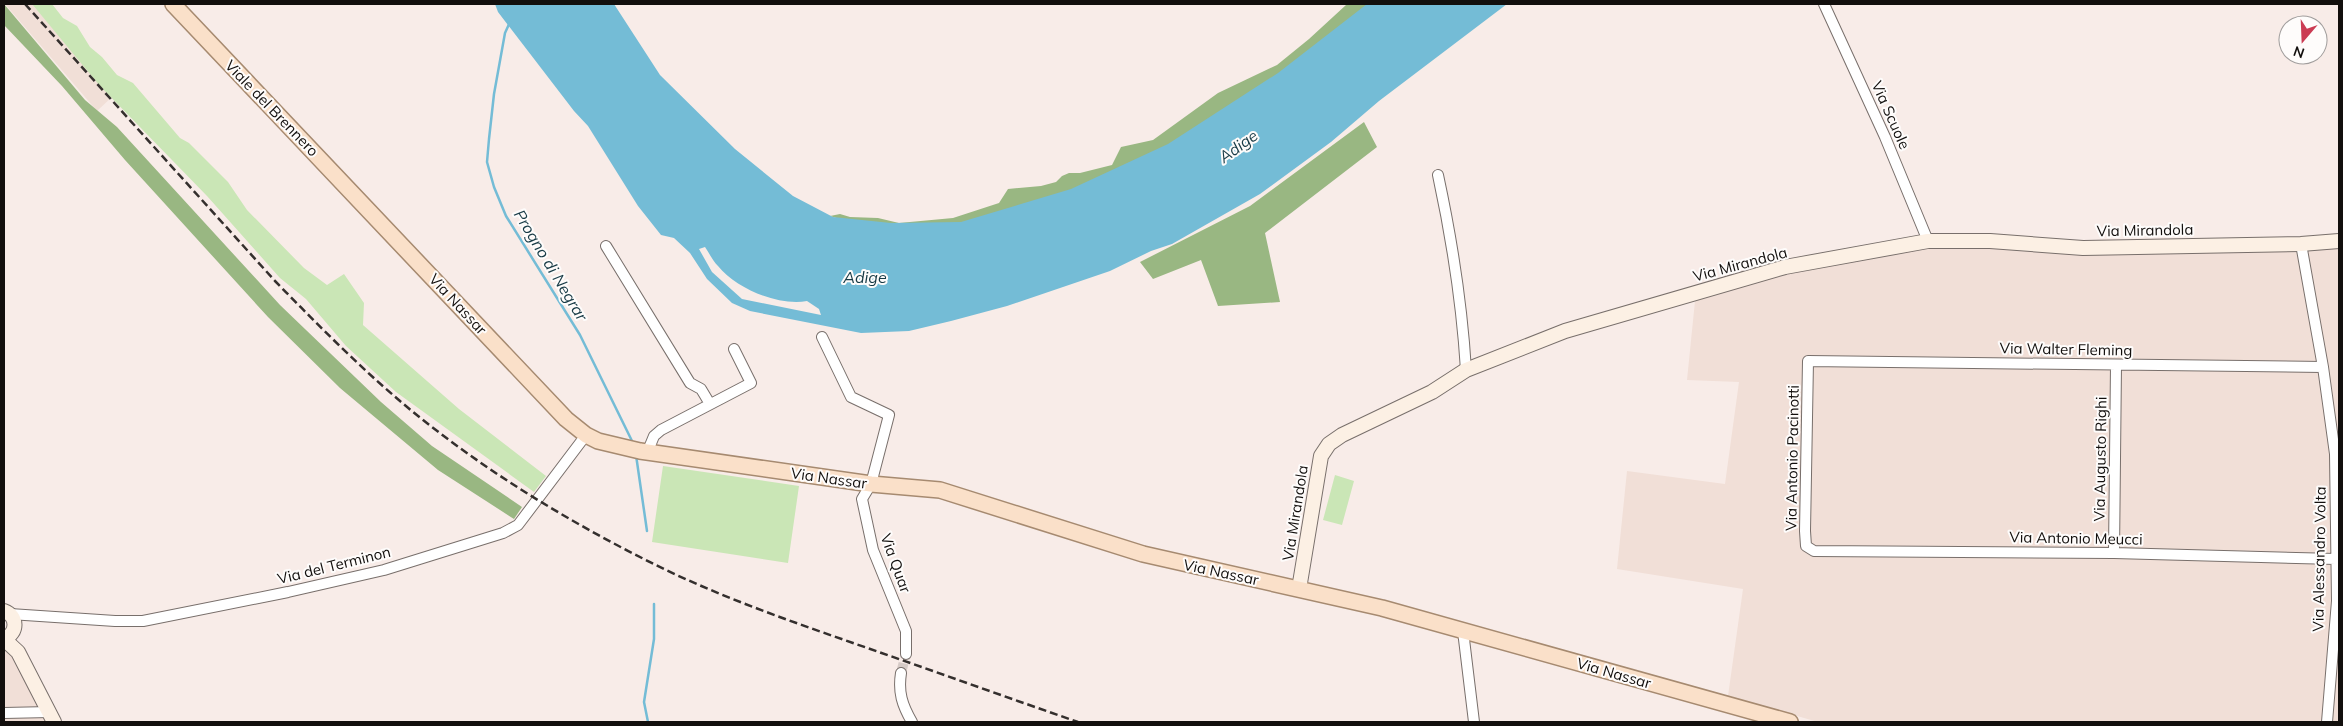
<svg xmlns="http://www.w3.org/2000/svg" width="2343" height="726" font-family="Mulish,sans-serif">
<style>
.built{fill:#f1dfd7}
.green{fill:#cae6b6}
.forest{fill:#99b782}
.water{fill:#74bcd6;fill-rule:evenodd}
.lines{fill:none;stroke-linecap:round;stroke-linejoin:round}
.stream{stroke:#74bcd6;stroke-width:2.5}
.street-tunnel{stroke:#d6cbc7;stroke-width:10;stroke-dasharray:10 5;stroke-linecap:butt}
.street-casing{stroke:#786f6b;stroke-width:12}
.secondary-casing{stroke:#786f6b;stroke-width:16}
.primary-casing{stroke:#a68a70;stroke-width:18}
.street{stroke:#fff;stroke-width:10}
.secondary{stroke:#fcf0e4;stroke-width:14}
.primary{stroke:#fae0c9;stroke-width:15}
.rail{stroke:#342f2d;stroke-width:2.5;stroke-dasharray:8 4;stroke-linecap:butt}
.labels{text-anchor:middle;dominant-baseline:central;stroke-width:4;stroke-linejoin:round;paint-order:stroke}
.street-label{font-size:15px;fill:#120f0d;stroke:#fefcfb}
.water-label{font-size:16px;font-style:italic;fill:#173a45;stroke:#fefcfb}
</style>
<rect width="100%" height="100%" fill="#f8ece8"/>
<path class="built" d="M5 4H32L112 97 97 111Z
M1951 242 2339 243V722H1818L1728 696 1743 589 1617 569 1627 471 1725 484 1739 382 1687 380 1695 301 1842 257Z
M4 640 51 722H4Z"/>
<path class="green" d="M32 4H52L63 18 77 26 90 47 102 57 117 75 133 83 180 138 189 143 228 182 247 210 304 268 327 285 344 274 364 303 363 325 459 409 546 476 534 492 396 392 346 346 306 299 280 278 207 196 100 86Z
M663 466 799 486 788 563 652 542Z
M1335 475 1354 481 1342 525 1323 520Z"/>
<path class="forest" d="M4 4 85 100 117 127 280 305 381 402 432 446 522 507 514 519 438 470 340 388 268 317 125 160 62 86 4 25Z
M1355 4H1387L1101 191 899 238 830 216 840 214 850 217 878 218 899 223 953 218 999 203 1008 189 1041 186 1056 182 1062 176 1069 173H1080L1112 165 1121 147 1153 140 1218 93 1277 65 1309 39 1346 5Z
M1364 122 1377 147 1265 233 1280 302 1218 306 1201 260 1153 279 1140 262 1250 206Z"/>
<path class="water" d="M495 4H614L660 75 735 149 793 196 833 217 891 223 961 222 1071 189 1168 144 1278 73 1367 4H1507L1379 101 1331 142 1260 194 1172 244 1151 251 1110 271 1007 306 951 321 909 331 861 333 750 311 732 303 707 279 690 253 674 238 661 235 638 206 588 126 574 111 498 12ZM705 247C709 253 713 261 718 266 737 289 778 306 807 301L819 309 821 315 742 299 712 272 699 249Z"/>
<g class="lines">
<path class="stream" d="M510 22 505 33 494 94 489 139 487 162 494 187 506 216 580 335 633 443
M636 455 647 531
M648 722 644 702 654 639V604"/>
<path class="street-tunnel" d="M901 673 906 654"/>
<defs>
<path id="street" d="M1824 4 1885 137 1928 241
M1438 175C1452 240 1462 304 1466 370
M2301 244 2323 367 2335 454 2337 601 2327 722
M606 246 690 383 701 389 710 404
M822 337 851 397 889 415 871 484 862 499 873 550 906 631V654
M2323 367 1808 361 1805 531 1806 546 1814 551 2114 553 2336 559
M647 453 654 436 661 430 751 383 734 349
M2114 553 2116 365
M10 614 115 621H143L288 592 384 570 503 533 518 525 586 435
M1463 631 1474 722
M901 673C898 692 902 705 912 722
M4 713 50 712"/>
<path id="secondary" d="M1299 589 1321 456 1329 444 1342 435 1432 392 1466 370 1565 331 1785 267 1928 241H1990L2083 248 2301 244 2339 241
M4 611C18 616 18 633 4 639
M4 639 18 652 54 722"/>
<path id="primary" d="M173 4 566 419 586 435 598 441 640 451 871 484 940 490 1143 554 1382 608 1790 722"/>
</defs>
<use href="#street" class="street-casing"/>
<use href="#secondary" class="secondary-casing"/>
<use href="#primary" class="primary-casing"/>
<use href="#street" class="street"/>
<use href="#secondary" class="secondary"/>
<use href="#primary" class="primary"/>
<path class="rail" d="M25 4 275 281C325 332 375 383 432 427 504 483 584 530 666 570 727 599 790 621 853 643 928 669 1003 696 1078 722"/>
</g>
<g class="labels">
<g class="street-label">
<text transform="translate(272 108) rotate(46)">Viale del Brennero</text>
<text transform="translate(1891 115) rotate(66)">Via Scuole</text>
<text transform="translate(2145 230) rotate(-1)">Via Mirandola</text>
<text transform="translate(1740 264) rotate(-15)">Via Mirandola</text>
<text transform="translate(458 304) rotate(47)">Via Nassar</text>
<text transform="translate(2066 349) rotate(1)">Via Walter Fleming</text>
<text transform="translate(1792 458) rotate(-89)">Via Antonio Pacinotti</text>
<text transform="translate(2100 459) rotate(-89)">Via Augusto Righi</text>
<text transform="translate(829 478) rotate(8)">Via Nassar</text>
<text transform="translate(1295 513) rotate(-81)">Via Mirandola</text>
<text transform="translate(2076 538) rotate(1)">Via Antonio Meucci</text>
<text transform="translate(2319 559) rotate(-89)">Via Alessandro Volta</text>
<text transform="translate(896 563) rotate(70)">Via Quar</text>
<text transform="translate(334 565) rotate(-14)">Via del Terminon</text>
<text transform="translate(1221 572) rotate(12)">Via Nassar</text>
<text transform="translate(1614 673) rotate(16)">Via Nassar</text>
</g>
<g class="water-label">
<text transform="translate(1238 146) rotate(-36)">Adige</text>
<text transform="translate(551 265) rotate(59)">Progno di Negrar</text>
<text x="865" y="277">Adige</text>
</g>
</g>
<rect width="2343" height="726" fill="none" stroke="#120f0d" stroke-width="10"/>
<g transform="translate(2303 40) rotate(199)"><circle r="24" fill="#fefcfb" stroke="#a09d9c"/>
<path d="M0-4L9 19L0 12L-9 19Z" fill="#cb3b53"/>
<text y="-8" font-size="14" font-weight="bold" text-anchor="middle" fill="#120f0d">N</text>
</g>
</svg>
